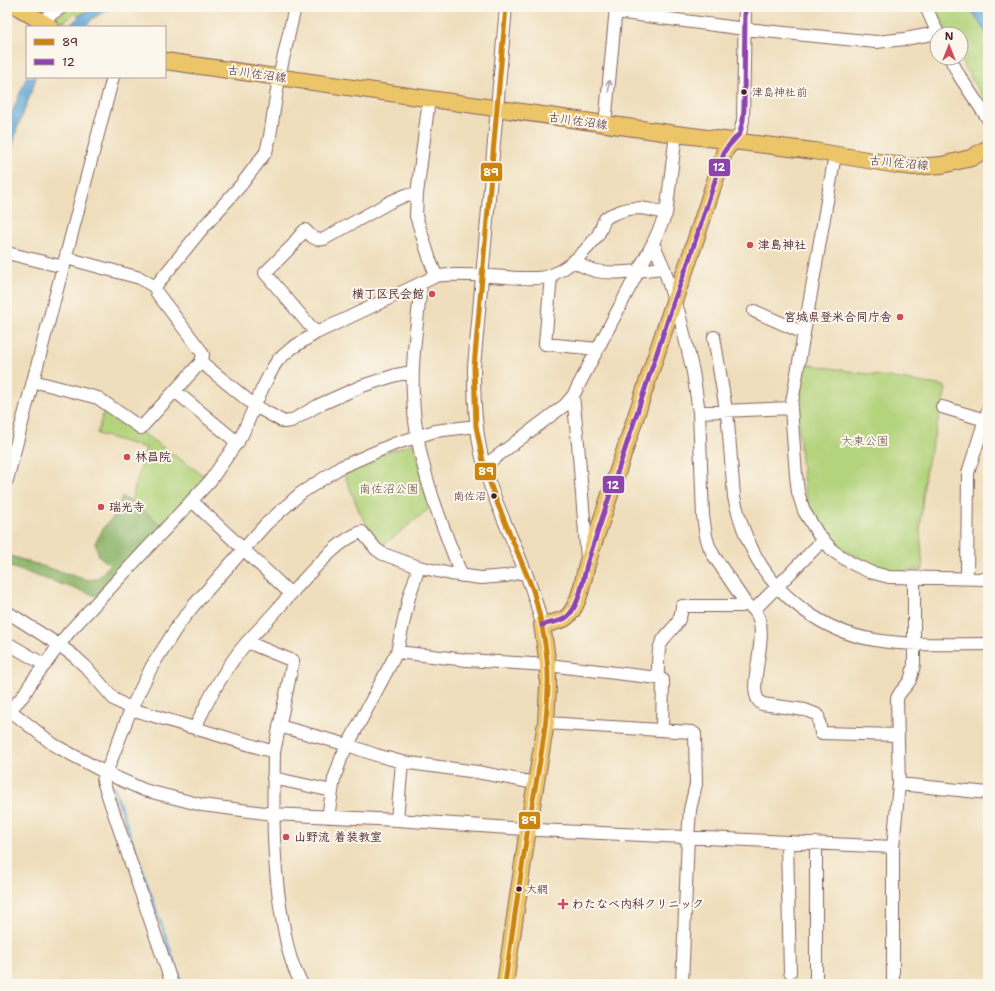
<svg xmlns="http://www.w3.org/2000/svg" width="995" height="991" viewBox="0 0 995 991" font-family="'Shantell Sans','Klee One',sans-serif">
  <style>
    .green { fill: #b3d37b; stroke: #7e7953 }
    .forest { fill: #8eb56b; stroke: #6c6a4b }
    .water { fill: #5fa6d5; stroke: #546280 }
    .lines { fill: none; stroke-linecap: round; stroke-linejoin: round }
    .stream { stroke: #5fa6d5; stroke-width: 2.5 }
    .minor-casing { stroke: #84625e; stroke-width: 14 }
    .major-casing { stroke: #84625e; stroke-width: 18 }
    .minor { stroke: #fff; stroke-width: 12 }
    .major { stroke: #edc569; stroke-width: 16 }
    .bus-1-casing { stroke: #fbf7ec; stroke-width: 8 }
    .bus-2-casing { stroke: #fbf7ec; stroke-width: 8 }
    .bus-1 { stroke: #cc840b; stroke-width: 5 }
    .bus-2 { stroke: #8e44ad; stroke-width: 5 }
    .oneway { stroke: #ae9aa0 }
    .bus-dot { fill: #4a1f2b; stroke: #fbf7ec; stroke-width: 1.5 }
    .poi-dot { fill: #d1495b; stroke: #fbf7ec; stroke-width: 1.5 }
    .labels { text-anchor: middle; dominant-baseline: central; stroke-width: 4; stroke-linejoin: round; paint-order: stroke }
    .bus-label { font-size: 11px; fill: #4a1f2b; stroke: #fbf7ec; text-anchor: start }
    .street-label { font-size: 12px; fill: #4a1f2b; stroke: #fbf7ec }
    .poi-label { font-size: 12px; font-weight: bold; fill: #4a1f2b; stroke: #fbf7ec; text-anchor: start }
    .park-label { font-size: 12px; fill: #6a5543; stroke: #fbf7ec }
    .line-badge { stroke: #fbf7ec; stroke-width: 1.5 }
    .badge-label { font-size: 11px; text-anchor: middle; font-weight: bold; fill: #fff }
  </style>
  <rect width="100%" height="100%" fill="#fbf7ec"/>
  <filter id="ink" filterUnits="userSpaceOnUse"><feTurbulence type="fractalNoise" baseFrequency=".025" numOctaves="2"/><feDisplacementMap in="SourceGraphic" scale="8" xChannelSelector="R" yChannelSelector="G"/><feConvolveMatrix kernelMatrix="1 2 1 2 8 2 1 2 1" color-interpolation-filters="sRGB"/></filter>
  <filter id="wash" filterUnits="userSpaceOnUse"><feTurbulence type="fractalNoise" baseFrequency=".012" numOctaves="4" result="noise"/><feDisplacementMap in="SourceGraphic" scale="16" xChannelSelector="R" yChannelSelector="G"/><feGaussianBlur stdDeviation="0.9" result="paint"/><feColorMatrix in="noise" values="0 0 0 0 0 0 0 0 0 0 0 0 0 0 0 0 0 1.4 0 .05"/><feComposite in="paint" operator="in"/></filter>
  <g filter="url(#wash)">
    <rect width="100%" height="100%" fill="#efdebc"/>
    <path class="green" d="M 71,7 L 94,7 L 78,16 L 75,13 L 64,22 L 56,19 L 56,16 Z
      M 935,7 L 971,7 L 973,13 L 988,36 L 988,105 L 959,58 L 961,58 L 961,34 L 947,34 Z
      M 805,364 L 944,386 L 946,389 L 925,474 L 920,531 L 923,570 L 893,571 L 868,563 L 842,549 L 819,523 L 809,505 L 805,492 L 801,460 L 798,419 L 799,407 L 798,405 Z
      M 105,407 L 207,478 L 163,526 L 131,501 L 146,448 L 97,434 Z
      M 414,443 L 430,508 L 380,548 L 377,543 L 359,511 L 343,471 L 368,459 Z"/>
    <path class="forest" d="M 122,497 L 131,501 L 163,526 L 97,596 L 7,566 L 7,555 L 84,579 C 99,582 100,575 110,565 L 99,556 L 95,543 L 106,524 L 113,518 Z"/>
    <path class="water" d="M 95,7 L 110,7 L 108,9 L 92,19 L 85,27 L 68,27 L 80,16 Z
      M 971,7 L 988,7 L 988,36 L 973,13 Z
      M 27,76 L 27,77 L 36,77 L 34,85 L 17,129 L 7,167 L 7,124 Z"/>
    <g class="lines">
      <path class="stream" d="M 109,784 L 114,788 L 182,984"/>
    </g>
  </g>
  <g filter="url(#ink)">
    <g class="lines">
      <g class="minor-casing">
        <path id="minor" d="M 506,7 L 474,367 C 474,409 476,445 490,485 C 507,532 531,576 542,625
          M 926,7 L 938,34
          M 616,12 L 745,29 L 876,42 L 905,39 L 937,33
          M 41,21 L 62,7
          M 950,58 L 960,77 L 988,119
          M 429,99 L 417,194 L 416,216 L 430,260 L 436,276
          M 605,125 L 616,7
          M 733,141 L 740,133 L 743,120 L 745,7
          M 835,155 L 791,408 L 796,475 L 798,492 L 804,511 L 818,534 L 833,551 L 851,563 L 870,572 L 889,577 L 988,579
          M 666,214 L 676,134
          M 653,243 L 664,268 L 674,301 L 679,313 L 693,372 L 699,412 L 703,516 L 706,536 L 709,546 L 714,556 L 746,604 C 748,606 752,607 754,610 C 774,632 742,692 762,704 L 805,710 L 818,715 L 821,733 L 898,735
          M 7,253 L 64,267
          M 66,258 L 140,278 L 155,287 L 157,293 L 201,351 L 203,355 L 201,362 L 255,406 L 284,422 L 291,421 L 319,405 L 362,386 L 396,375 L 412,372
          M 573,261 C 580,265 588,269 596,271 C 616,275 643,270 664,268
          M 551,276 L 545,344 L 598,349
          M 421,283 C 418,320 411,358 413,395 C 415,459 439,518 462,576
          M 155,287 L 201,230 L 241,185 L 266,152 L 270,136 L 279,77 L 295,7
          M 754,311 L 804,333
          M 316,333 L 265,273 L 294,244 L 296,240 L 305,230 C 311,236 315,241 324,239 L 390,202 L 406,195 L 417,194
          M 714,337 L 728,422 L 734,497 C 738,515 744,533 752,549 C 775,597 824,632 875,640 C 910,646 953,644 988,644
          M 33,381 L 98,398 L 141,428 L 201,362
          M 175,391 L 238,443
          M 573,396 L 578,443 L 587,559
          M 942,407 L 985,420
          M 699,412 L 791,408
          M 7,480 L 113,77
          M 192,501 L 291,594
          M 967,579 L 968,473 L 988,410
          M 754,610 L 823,540
          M 7,612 L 59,645 L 74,656 L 85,666 L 114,699 L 131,709 L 274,752 L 293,661 L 247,642 C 259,629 271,617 282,604 C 299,585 338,538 362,532 L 376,549 L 383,554 L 419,567 L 451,574 L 481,578 L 506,576 L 525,571
          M 7,643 L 45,665
          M 397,652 L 467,660 L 548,665 L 658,678
          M 7,708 L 54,745 L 106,773 L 144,790 L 202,805 L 273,814 L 397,820 L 538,830 L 893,847
          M 10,710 L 23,696 L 31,683 L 69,632 L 210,481 L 242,435 L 263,387 L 274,366 L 278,360 L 292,348 L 316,333 L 436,276 C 460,273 483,276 506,277 C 519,278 541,280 552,275 C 569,267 586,251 598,235 C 601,230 602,224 605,219 C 608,216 612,214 616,213 C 633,205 649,208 666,214 L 653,243 L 573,396 L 565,405 L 484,466
          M 546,723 L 692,732 L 695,734 L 696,784 L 690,810 L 688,837 L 682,984
          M 279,726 L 348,745 L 376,755 L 402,762 L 477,772 L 535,783
          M 195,728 C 209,697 225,668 247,642
          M 662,730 L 663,680 L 658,678 C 658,669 657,651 661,644 C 668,629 681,627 682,606 L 742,606 L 746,604
          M 274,752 C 273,812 272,870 284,929 C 286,939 288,952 292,962 C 294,969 298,977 302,984
          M 273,778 L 332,791
          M 899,784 L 988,793
          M 328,817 L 334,779 L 342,756 L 397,652 L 409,597 L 419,567
          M 397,820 L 402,762
          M 787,842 L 790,972
          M 172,984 L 103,781 L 131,709 L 152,666 L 179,624 L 194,605 L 266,524 L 301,493 L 341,467 L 394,444 L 435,431 L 476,426
          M 816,984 L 816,843
          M 893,984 L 893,847 L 899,784 L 897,699 C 899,691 906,688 910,680 C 912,675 913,670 914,664 L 914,578"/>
      </g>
      <g class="major-casing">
        <path id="major" d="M 18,7 L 50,27
          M 165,61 L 676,134 L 814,151 L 897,165 L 914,167 L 942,165 L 971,158 L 988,148
          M 505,984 L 528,829 L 546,723 L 548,686 L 548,665 L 542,625 C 549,623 557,622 564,619 C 579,610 583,580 587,564 L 674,301 L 689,260 L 725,150 L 733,141"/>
      </g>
      <use href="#minor" class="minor"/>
      <use href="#major" class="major"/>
      <g class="bus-1-casing">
        <path id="bus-1" d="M 505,984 C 512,932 520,880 528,828 C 536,781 547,734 548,686 C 549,654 542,622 533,590 L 496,500 L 484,466 L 476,426 L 474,367 L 506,7"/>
      </g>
      <g class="bus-2-casing">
        <path id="bus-2" d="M 542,625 C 549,623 557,622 564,619 C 579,610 583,580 587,564 L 674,301 L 689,260 L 725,150 L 740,133 L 743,120 L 744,109 L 745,7"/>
      </g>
      <use href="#bus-1" class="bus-1"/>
      <use href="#bus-2" class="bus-2"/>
    </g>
    <defs><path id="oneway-shaft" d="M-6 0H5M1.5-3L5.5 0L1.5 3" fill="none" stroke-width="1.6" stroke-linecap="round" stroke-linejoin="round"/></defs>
    <use class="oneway" href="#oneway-shaft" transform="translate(609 86) rotate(-85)"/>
  </g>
  <g class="bus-dot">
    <circle cx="744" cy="92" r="3.5"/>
    <circle cx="494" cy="496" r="3.5"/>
    <circle cx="519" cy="889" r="3.5"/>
  </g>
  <g class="poi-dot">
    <circle cx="750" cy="245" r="4"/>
    <circle cx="432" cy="294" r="4"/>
    <circle cx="900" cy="317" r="4"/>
    <circle cx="127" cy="457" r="4"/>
    <circle cx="101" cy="507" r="4"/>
    <circle cx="286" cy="837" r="4"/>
    <path d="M561 898h4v4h4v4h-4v4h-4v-4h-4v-4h4z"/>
  </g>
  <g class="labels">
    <g class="bus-label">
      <text x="752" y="92">津島神社前</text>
      <text x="486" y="496" text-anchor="end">南佐沼</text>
      <text x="526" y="889">大網</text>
    </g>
    <g class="street-label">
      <text transform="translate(257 74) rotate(8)">古川佐沼線</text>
      <text transform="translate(578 121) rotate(8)">古川佐沼線</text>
      <text transform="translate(899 163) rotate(5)">古川佐沼線</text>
    </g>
    <g class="poi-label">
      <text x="758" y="245">津島神社</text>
      <text x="424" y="294" text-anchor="end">横丁区民会館</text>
      <text x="892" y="317" text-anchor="end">宮城県登米合同庁舎</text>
      <text x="135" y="457">林昌院</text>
      <text x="109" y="507">瑞光寺</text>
      <text x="294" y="837">山野流 着装教室</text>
      <text x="572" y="904">わたなべ内科クリニック</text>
    </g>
    <g class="park-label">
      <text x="865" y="441">大東公園</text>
      <text x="389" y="489">南佐沼公園</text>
    </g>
  </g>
  <g class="line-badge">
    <rect x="708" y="158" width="23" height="19" rx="4" fill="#8e44ad"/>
    <rect x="480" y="162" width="23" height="20" rx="4" fill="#cc840b"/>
    <rect x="474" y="462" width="23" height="19" rx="4" fill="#cc840b"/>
    <rect x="602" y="475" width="23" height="19" rx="4" fill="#8e44ad"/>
    <rect x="518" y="811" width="23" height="19" rx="4" fill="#cc840b"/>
  </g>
  <g class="badge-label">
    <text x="719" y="171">12</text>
    <text x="491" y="176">89</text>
    <text x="486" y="475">89</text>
    <text x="613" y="489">12</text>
    <text x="529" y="824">89</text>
  </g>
  <rect width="995" height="991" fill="none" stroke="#fbf7ec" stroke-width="24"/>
  <rect x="26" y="26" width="140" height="52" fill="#fbf7ec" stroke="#b4a19f"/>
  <rect x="34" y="39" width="20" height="6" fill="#cc840b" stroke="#b4a19f"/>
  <text x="62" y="46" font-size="12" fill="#4a1f2b">89</text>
  <rect x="34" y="59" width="20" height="6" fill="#8e44ad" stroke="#b4a19f"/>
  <text x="62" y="66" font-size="12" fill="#4a1f2b">12</text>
  <g transform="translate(949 46)"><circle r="19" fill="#fbf7ec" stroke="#b4a19f"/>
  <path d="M0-3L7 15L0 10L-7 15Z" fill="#d1495b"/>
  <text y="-6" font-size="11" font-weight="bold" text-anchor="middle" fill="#4a1f2b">N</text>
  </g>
</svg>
